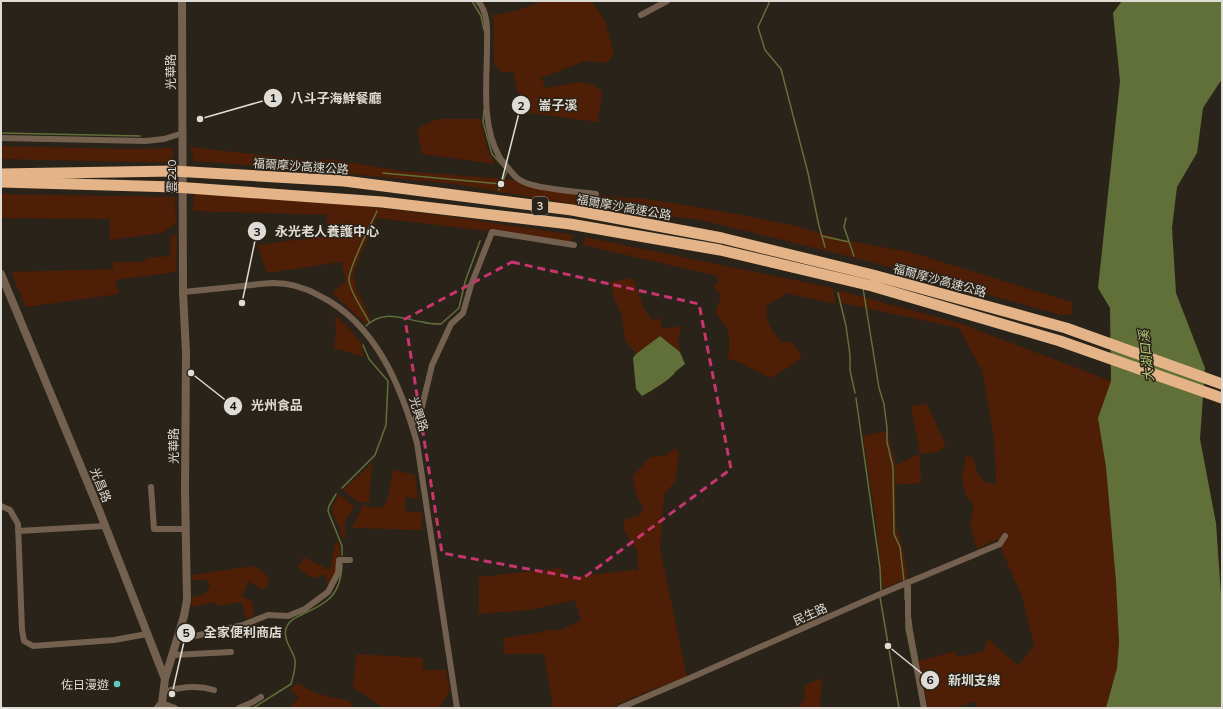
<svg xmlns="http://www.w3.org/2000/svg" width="1223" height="709" viewBox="0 0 1223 709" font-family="Mulish,'Noto Sans TC',sans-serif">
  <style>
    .green { fill: #4f1e06 }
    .water { fill: #617038 }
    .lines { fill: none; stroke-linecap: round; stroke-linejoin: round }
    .stream { stroke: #617038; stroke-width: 1.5 }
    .minor { stroke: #74604f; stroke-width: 6 }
    .tertiary { stroke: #74604f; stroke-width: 8 }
    .motorway { stroke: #e4b387; stroke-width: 11 }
    .marked { fill: none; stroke: #c6356d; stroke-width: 3; stroke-dasharray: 8 5; stroke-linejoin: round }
    .poi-dot { fill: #5dceb9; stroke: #292319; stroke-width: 1.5 }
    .labels { text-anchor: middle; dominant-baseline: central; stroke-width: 3; stroke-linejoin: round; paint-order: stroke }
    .shield { fill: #292319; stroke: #a8a49d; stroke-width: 1 }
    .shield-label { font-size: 11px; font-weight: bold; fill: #dfdbd5 }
    .street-label { font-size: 12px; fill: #dfdbd5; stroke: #292319 }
    .poi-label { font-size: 12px; fill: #dfdbd5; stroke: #292319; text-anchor: end }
    .water-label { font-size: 13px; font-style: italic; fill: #b6cc78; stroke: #292319 }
    .leader { fill: none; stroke: #dfdbd5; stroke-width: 1.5 }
    .callout-dot { fill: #dfdbd5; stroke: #292319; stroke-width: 1.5 }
    .mark-label { font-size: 12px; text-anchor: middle; font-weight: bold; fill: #111 }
    .callout-label { font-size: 13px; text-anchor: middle; font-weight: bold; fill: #dfdbd5; stroke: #292319; stroke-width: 3; stroke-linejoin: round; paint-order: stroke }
  </style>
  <rect width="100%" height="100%" fill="#292319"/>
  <path class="green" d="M 539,1 L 591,1 L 605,20 L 614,54 L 607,63 L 585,61 L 541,78 L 546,88 L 581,82 L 593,85 L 602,91 L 598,122 L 523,112 L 513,72 L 502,72 L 494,64 L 493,15 L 515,11 L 537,3 Z
    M 439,119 L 480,119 L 487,148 L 495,164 L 422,154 L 417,131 L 423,125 Z
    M 1,146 L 129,149 L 173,148 L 173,163 L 1,159 Z
    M 190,147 L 315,161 L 327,159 L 403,171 L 505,179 L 609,197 L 646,199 L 715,210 L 792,225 L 844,240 L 910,252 L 1072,302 L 1073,314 L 1061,315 L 867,261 L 701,220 L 578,205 L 455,184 L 329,172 L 194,161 Z
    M 194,193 L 346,204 L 454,217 L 574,235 L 571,243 L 488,231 L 377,218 L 360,256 L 353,274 L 357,291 L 370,317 L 366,324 L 332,293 L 346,281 L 341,262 L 267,273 L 257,245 L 327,236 L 327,215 L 193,211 Z
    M 1,194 L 175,197 L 176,224 L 162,233 L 110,240 L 110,219 L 1,218 Z
    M 177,234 L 176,272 L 115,280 L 119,294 L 26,307 L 11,272 L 113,269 L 113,262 L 145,262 L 146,258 L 170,256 L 171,236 Z
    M 585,237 L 833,288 L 836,304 L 785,293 L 784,296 L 767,305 C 765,323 771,329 782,343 L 791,341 L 802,357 L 791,366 L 770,378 L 741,363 L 728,359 C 729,347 731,335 725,325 C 720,317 717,319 716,309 L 719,304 L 720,293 L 713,288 L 719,282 L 717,276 L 583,245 Z
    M 633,278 L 644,309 L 652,320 L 659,318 L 663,329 L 682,326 L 678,338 L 680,352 L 660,336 L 636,354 L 625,340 L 624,330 L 622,316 L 615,301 L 610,282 Z
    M 837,290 L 959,323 L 1111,381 L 1098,418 L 1106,467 L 1116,582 L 1119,643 L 1117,668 L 1106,708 L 977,708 L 976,702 L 952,708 L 928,708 L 918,661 L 956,651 L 957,657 L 985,651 L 987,638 L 1019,666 L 1034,645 L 1022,597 L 997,539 L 977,549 L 970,525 L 974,504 C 965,499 962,485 962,475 C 962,469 967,463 965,456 L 973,458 C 977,472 979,484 996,484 L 994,437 L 982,371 L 959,328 L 842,303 Z
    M 335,315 L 349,328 L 361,343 L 364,357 L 334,348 L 336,334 Z
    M 927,404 L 946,446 L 938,452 L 920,454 L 921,483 L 895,485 L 896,527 L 903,549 L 908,578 L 883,589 L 876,521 L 863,436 L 886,431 L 888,434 L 896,465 L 920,454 L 911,406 Z
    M 677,448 L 679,455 L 675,481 L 664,495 L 660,549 L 687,677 L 651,690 L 609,708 L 553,708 L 544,654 L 504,654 L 503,638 L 544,632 L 546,630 L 560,630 L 581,620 L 575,600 L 529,610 L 478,614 L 479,605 L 479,577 L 561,568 L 566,578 L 633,570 L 638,571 L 637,550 L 624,530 L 624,520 L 640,515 L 644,509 C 638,499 633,488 633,476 L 650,457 L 663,456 Z
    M 372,463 L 369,502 L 358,502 L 343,490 Z
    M 393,470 L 415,475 L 418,499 L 405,497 L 405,511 L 422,513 L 422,530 L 352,528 L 363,505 L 375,508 L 384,507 L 388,497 Z
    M 339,494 L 354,506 C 352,510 350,513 347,517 C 343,522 345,532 346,539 L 342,537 L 339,526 L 332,512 L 333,505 Z
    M 337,540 L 340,546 L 340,557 L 337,557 L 335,563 L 336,570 L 329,587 L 325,574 L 315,578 L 308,576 L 297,566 L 301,563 L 303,557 L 330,570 L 335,544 Z
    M 252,566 C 263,570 265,571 269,582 L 266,588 L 259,590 L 260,588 L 249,581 L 242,596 L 252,601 L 254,616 L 246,619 L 242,602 L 216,606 L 215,602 L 191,607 L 192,597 C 203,595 206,596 210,584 L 205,580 L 192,580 L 192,575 Z
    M 356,654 L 423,658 L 423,670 L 446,670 L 450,690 L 439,708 L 385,708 L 353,688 Z
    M 822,678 L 820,708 L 798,708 L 804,699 L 805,685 Z
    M 298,683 C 313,695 332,697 350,701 L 352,708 L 289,708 L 299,698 L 290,689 Z"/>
  <path class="water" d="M 1122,1 L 1222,1 L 1222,79 L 1203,108 L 1197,153 L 1177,187 L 1172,228 L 1176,293 L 1205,368 L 1200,439 L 1216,523 L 1222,609 L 1222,708 L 1106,708 L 1117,668 L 1119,643 L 1116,582 L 1106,467 L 1098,418 L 1111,381 L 1110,308 L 1098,288 L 1120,81 L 1113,13 Z
    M 660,336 L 680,352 L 685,364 L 675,372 L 674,374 C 665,383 654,389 642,396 L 636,389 L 633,358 L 636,354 Z"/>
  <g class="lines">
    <path class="stream" d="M 472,1 L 481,16 L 484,30
      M 770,1 L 758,27 L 765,50 L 781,69 L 808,173 L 819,226 L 825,247
      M 484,110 L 483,122 L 492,154 L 507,171 L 499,190
      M 1,133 L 140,136
      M 383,173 L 501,184
      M 846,218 L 844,227 L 854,256
      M 822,236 L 849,242
      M 863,288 L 879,388 L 884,404 L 887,428 L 887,442 L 893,467 L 894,534 L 900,547 L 904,581
      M 838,293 L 846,326 L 850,355 L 850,370 L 855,393
      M 369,322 C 364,311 350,293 349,280 C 348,269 371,224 377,211
      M 366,326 C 383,309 402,319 423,322 C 429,324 435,324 441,324 L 459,308 L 465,282 L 480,241
      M 856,398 L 880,568 L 881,590
      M 342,488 L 375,455 L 386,425 L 388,381 L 369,359 L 363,345
      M 336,494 L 329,506 L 328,511 L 342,546 L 342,555
      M 905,587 L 905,599
      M 880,597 L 899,708
      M 906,621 L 906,628 L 914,668
      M 253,708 L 291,684 C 293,676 296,669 295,660 C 293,650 281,638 287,626 C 290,620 295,618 301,615 C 327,603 341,596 342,564"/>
    <path class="minor" d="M 478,1 C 489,14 487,32 487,48 C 487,82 481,124 499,156 C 501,160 505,164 508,168 C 514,175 517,180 526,183 C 545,190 575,191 596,194
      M 641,15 L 667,1
      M 1,138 L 146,141 L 164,139 L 183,133
      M 183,292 C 203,290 223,288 243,286 C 253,285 263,283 273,283 C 289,283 306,288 320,296 C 376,324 401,386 417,443 L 457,708
      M 412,425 L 422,407 L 432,365 L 451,324 L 463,313 L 471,285 L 492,232 L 574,245
      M 151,487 L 154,529 L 185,529
      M 1,506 L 10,510 L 18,524 L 22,630 L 24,641 L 33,646 L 114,640 L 147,634
      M 18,531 L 105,526
      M 908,582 L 908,616 L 910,631 L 924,708
      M 178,640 L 243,625 L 268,615 L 288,616 L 305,609 L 328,592 L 338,573 L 339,560 L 350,560
      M 173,655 L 231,652
      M 164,692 C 180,687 198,685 214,690
      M 162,703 L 175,708
      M 239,708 L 253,702 L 261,697
      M 620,708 L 690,678 L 878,595 L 1000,544 L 1005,536"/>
    <path class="tertiary" d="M 1,274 L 99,510 L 165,679 L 162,703 L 158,708
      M 165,679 L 184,616 L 187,600 L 185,491 L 186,353 L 183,292 L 182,1"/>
    <path class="motorway" d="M 1,174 L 173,171 L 344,181 L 572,210 L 722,238 L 873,275 L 1066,328 L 1222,384
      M 1,182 L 175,187 L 382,202 L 570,224 L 720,250 L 872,286 L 1060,341 L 1222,398"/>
  </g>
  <path class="marked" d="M 512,262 L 699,304 L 731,469 L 582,579 L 442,553 L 405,319 Z"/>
  <circle class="poi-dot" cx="117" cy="684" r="4"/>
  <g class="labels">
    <rect class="shield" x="532" y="197" width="16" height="18" rx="3"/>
    <g class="shield-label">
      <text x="540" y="206">3</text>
    </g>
    <g class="street-label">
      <text transform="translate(170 72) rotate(-90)">光華路</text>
      <text transform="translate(301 166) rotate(4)">福爾摩沙高速公路</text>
      <text transform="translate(171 176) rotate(-90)">雲210</text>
      <text transform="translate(624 207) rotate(10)">福爾摩沙高速公路</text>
      <text transform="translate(940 280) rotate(15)">福爾摩沙高速公路</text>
      <text transform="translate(419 414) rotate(72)">光興路</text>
      <text transform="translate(173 446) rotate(-90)">光華路</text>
      <text transform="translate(101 485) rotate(68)">光昌路</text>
      <text transform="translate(810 614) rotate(-24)">民生路</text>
    </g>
    <g class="poi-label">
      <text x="109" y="684">佐日漫遊</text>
    </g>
    <g class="water-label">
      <text transform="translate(1146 356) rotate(-96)">大湖口溪</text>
    </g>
  </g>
  <path class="leader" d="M200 119L273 98M501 184L521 105M242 303L257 231M191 373L233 406M172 694L186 633M888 646L930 680"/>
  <g class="callout-dot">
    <circle cx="200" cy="119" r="4"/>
    <circle cx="501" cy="184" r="4"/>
    <circle cx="242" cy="303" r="4"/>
    <circle cx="191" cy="373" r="4"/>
    <circle cx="172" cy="694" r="4"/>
    <circle cx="888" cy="646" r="4"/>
    <circle cx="273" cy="98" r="10"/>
    <circle cx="521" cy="105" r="10"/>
    <circle cx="257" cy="231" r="10"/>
    <circle cx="233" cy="406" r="10"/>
    <circle cx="186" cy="633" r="10"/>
    <circle cx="930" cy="680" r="10"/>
  </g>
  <g class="mark-label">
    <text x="273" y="102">1</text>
    <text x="521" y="110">2</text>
    <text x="257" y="236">3</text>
    <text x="233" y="410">4</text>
    <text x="186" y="637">5</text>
    <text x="930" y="684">6</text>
  </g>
  <g class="callout-label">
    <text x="336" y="103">八斗子海鮮餐廳</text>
    <text x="558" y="110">崙子溪</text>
    <text x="327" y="236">永光老人養護中心</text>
    <text x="277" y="410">光州食品</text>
    <text x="243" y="637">全家便利商店</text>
    <text x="974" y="685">新圳支線</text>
  </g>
  <rect width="1223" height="709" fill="none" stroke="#dfdbd5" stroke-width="4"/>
</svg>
